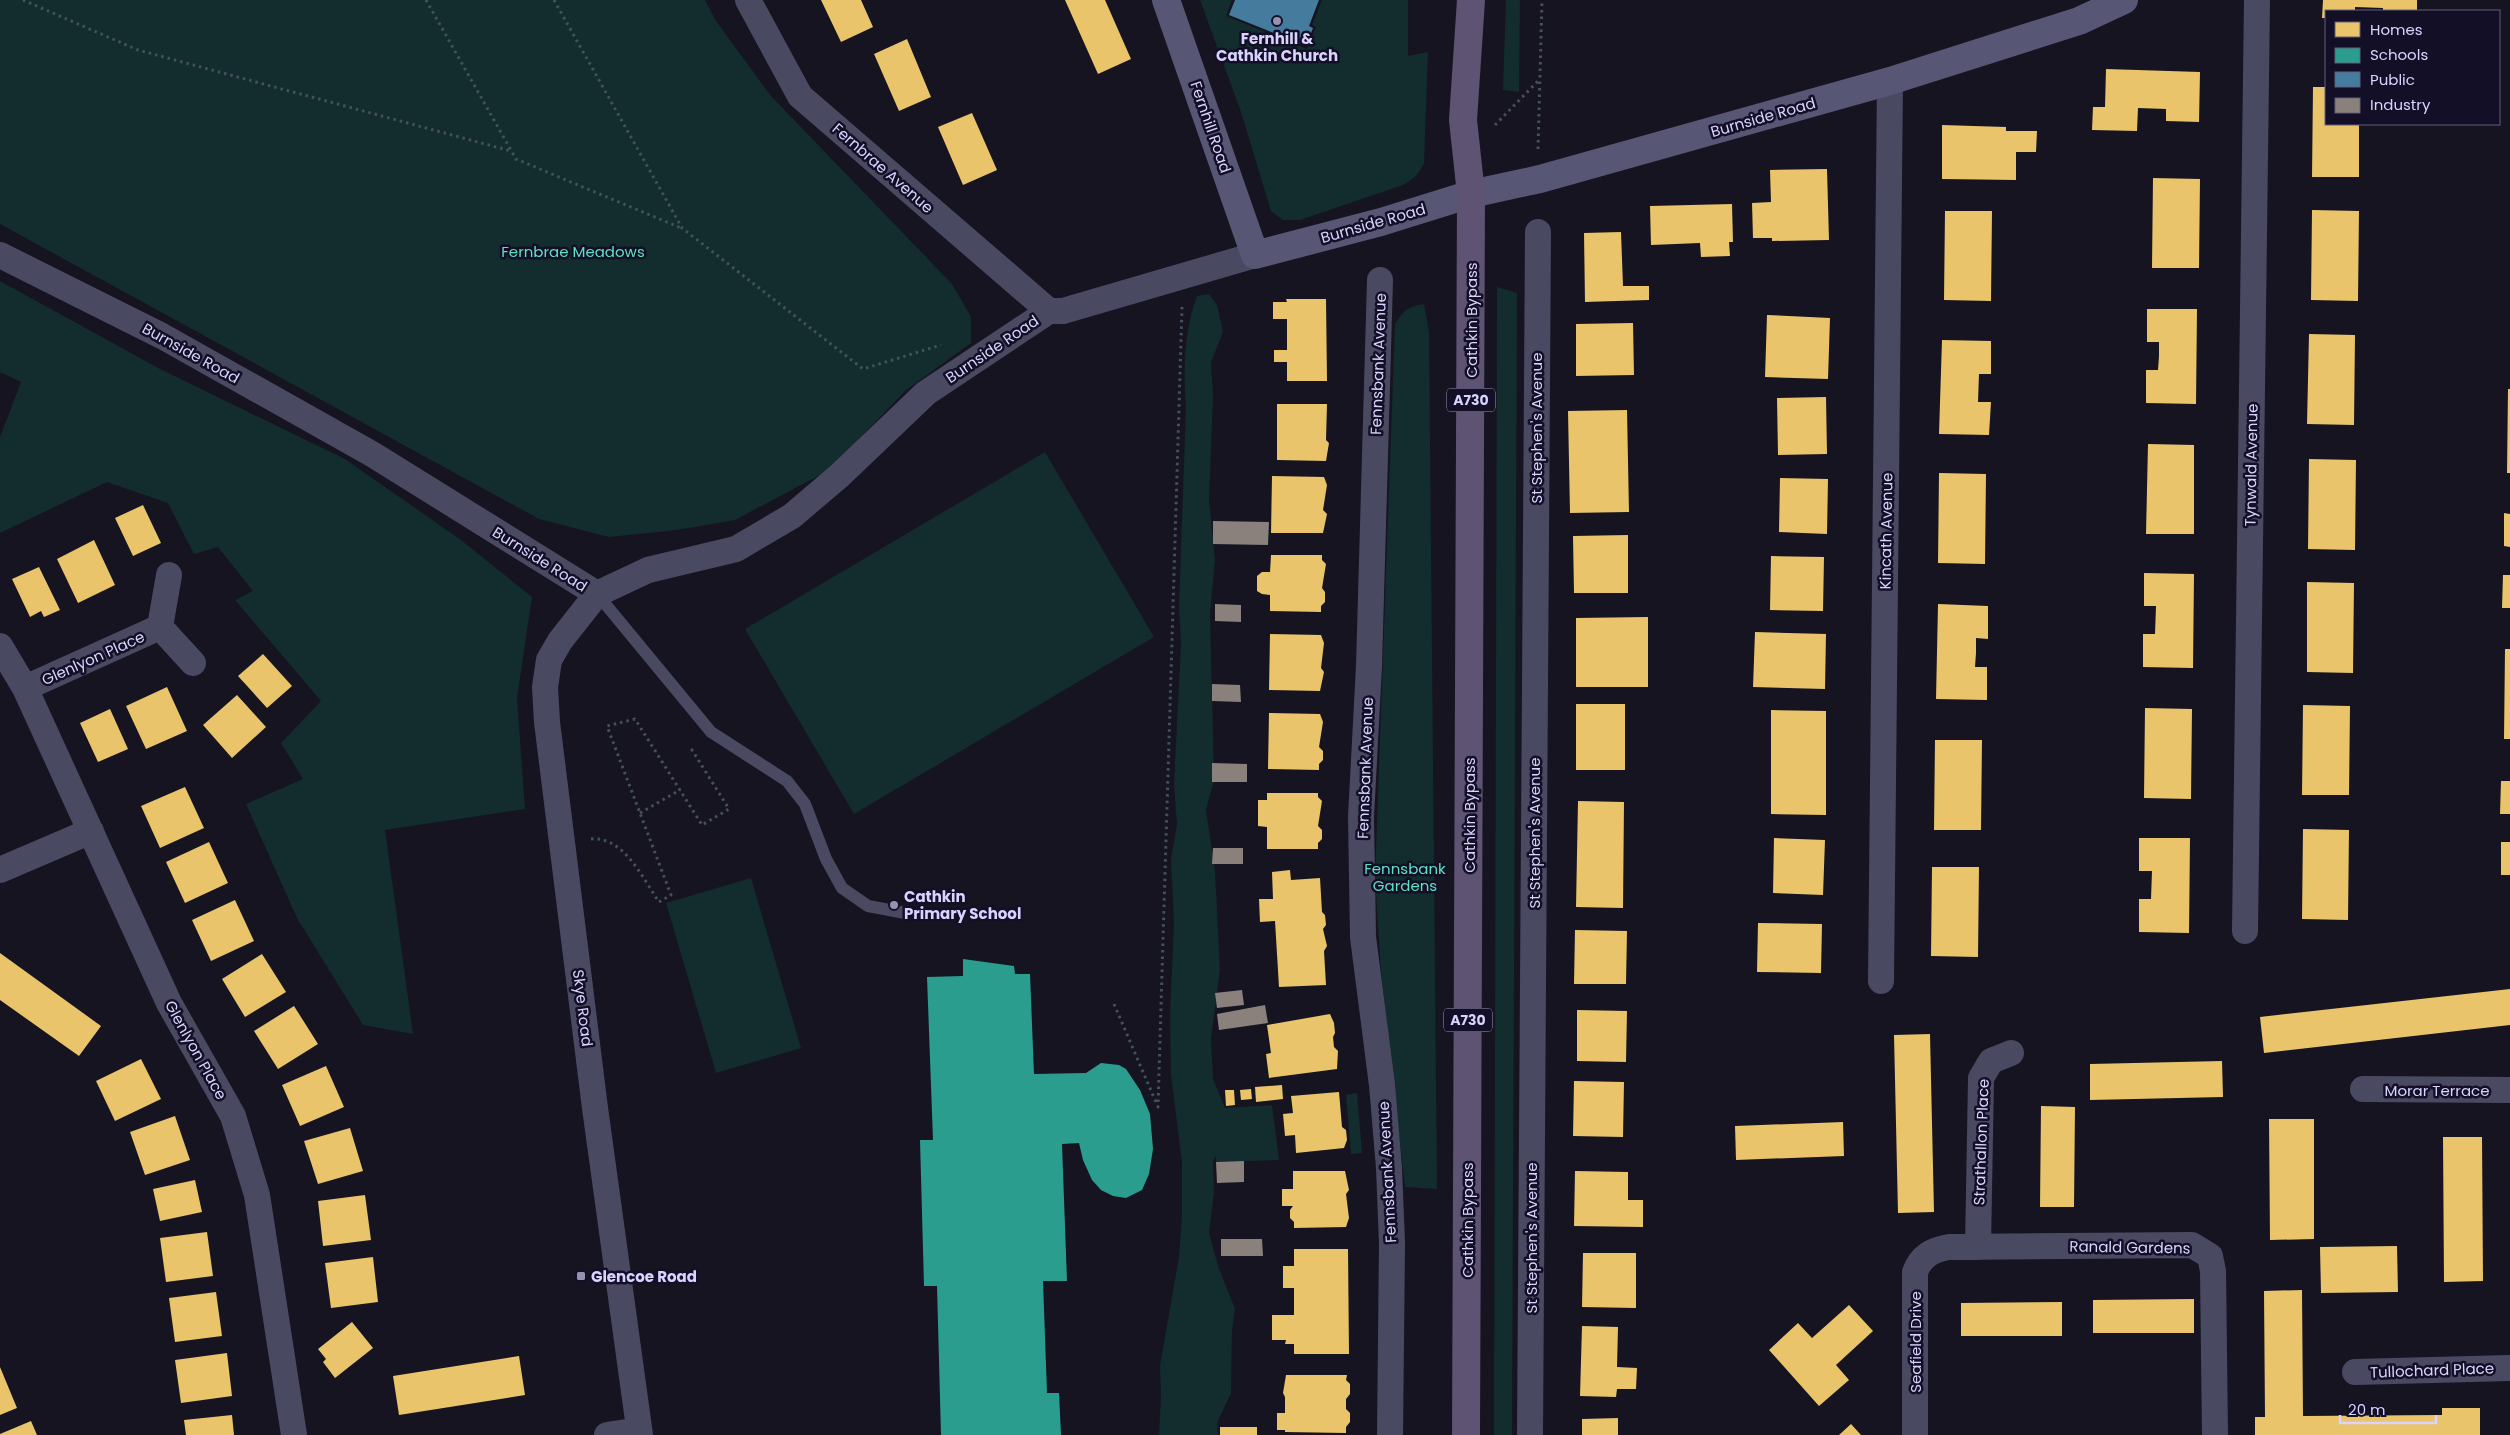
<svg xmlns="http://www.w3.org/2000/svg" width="2510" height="1435" viewBox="0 0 2510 1435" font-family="Poppins,sans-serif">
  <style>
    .green { fill: #132c2d }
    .homes { fill: #e9c46a }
    .schools { fill: #2a9d8f }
    .public { fill: #457b9d }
    .industry { fill: #8a817c }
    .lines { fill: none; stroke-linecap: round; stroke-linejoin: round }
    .path { stroke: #44505f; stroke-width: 3; stroke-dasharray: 2.5 4; stroke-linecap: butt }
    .lane { stroke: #4a4962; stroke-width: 12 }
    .street { stroke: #4a4962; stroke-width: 26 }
    .secondary { stroke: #575674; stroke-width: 28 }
    .primary { stroke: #5e5373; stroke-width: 28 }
    .poi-dot { fill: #9591b1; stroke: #130f26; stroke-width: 2 }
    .labels { text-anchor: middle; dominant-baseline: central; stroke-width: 5; stroke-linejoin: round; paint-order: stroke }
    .shield { fill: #130f26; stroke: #9e99be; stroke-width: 1 }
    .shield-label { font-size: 14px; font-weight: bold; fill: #d9d4ff }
    .poi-label { font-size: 15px; font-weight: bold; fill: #d9d4ff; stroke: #130f26; text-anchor: start }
    .street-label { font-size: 15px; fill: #d9d4ff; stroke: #130f26 }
    .park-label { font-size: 15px; fill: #5fe0c0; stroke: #130f26 }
  </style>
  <rect width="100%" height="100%" fill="#161421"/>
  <path class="green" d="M 0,0 L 705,0 L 716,21 L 771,96 L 952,284 L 971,317 L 971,343 L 905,391 L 831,469 L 735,520 L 677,530 L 609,537 L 539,519 L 0,224 Z
    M 1200,0 L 1232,0 L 1226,16 L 1307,49 L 1316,27 L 1312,25 L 1322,0 L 1408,0 L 1408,56 L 1428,52 L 1424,163 C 1419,174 1414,179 1403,185 L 1300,220 L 1283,220 L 1271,211 L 1241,112 Z
    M 1506,0 L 1520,0 L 1519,92 L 1503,90 Z
    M 0,281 L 160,369 L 345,459 L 461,540 L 532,597 L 517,698 L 525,809 L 385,830 L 413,1034 L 363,1025 L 297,918 L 246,804 L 303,779 L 281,743 L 321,701 L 235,600 L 253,591 L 218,547 L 194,554 L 168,503 L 107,482 L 0,533 L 0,437 L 21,382 L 0,372 Z
    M 1497,287 L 1517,293 L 1512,1435 L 1494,1435 Z
    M 1209,294 L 1217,305 L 1223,332 L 1211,362 L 1213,397 L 1209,500 L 1215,560 L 1210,614 L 1214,780 L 1206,810 L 1215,871 L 1220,970 L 1211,1039 L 1213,1079 L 1225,1108 L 1272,1105 L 1279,1160 L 1216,1162 L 1216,1156 L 1213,1161 L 1214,1192 L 1209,1233 L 1218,1266 L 1235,1309 L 1232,1330 L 1231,1393 L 1217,1423 L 1218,1435 L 1159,1435 L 1161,1396 L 1160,1365 L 1179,1257 L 1182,1216 L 1182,1162 L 1171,1075 L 1170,1015 L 1174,923 L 1171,859 L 1177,825 L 1174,784 L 1181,645 L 1179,607 L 1186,406 C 1183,370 1184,330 1197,296 Z
    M 1424,304 L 1429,332 L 1437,1189 L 1405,1187 L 1381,972 L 1375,877 L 1395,324 C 1403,311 1408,306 1424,304 Z
    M 1045,452 L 1154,637 L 854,814 L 745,629 Z
    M 751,878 L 801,1048 L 716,1073 L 666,903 Z
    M 1357,1093 L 1362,1153 L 1351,1154 L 1346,1095 Z"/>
  <path class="homes" d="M 821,0 L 861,0 L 873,27 L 841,42 Z
    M 1065,0 L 1105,0 L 1131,59 L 1098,74 Z
    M 2323,0 L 2417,0 L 2417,11 L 2383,11 L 2383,8 L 2355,7 L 2355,11 L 2326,11 L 2326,18 L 2322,18 Z
    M 907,39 L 931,97 L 899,111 L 874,54 Z
    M 2106,69 L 2200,72 L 2199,122 L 2166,121 L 2166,109 L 2138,108 L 2137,131 L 2092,130 L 2093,107 L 2105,107 Z
    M 2313,87 L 2326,87 L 2326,124 L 2359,124 L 2359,177 L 2312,177 Z
    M 972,113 L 997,170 L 963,185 L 938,127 Z
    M 1942,125 L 2006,127 L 2006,131 L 2037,131 L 2036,152 L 2016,152 L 2016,180 L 1942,179 Z
    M 1827,169 L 1829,240 L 1772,241 L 1772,238 L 1753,238 L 1752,203 L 1771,202 L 1770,170 Z
    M 2153,178 L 2200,179 L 2199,268 L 2152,268 Z
    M 1732,204 L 1733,242 L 1729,242 L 1730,256 L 1701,257 L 1700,243 L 1651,245 L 1650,206 Z
    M 2312,210 L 2359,211 L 2358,301 L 2311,300 Z
    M 1945,211 L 1992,211 L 1991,301 L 1944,300 Z
    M 1621,232 L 1623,286 L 1649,286 L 1649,300 L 1585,302 L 1584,233 Z
    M 1286,299 L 1326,299 L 1327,381 L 1287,381 L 1287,362 L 1274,362 L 1274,350 L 1287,350 L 1287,319 L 1273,319 L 1273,302 L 1287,302 Z
    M 2147,309 L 2197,309 L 2196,404 L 2146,403 L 2146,370 L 2158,370 L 2159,356 L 2159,342 L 2147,342 Z
    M 1767,315 L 1830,318 L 1828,379 L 1765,377 Z
    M 1633,323 L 1634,375 L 1576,376 L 1576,324 Z
    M 2309,334 L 2355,335 L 2354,425 L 2307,424 Z
    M 1942,340 L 1991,341 L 1991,374 L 1979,374 L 1978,402 L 1991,402 L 1989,435 L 1939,434 Z
    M 2508,389 L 2510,389 L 2510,473 L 2507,473 Z
    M 1826,397 L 1827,454 L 1778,455 L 1777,398 Z
    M 1277,404 L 1327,404 L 1326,440 L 1329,443 L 1326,461 L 1277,460 Z
    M 1627,410 L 1629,512 L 1570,513 L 1568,411 Z
    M 2148,444 L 2194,445 L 2194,534 L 2146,534 Z
    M 2309,459 L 2356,460 L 2355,550 L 2308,549 Z
    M 1939,473 L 1986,474 L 1985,564 L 1938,563 Z
    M 1272,476 L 1324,477 L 1327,485 L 1323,510 L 1327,514 L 1323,533 L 1271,533 Z
    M 1780,478 L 1828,479 L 1827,534 L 1779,532 Z
    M 143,505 L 161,543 L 133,556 L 115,518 Z
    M 2504,513 L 2510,514 L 2510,547 L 2504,546 Z
    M 1628,535 L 1628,593 L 1574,593 L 1573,536 Z
    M 94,540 L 115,585 L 78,603 L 57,559 Z
    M 1271,555 L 1322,555 L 1322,560 L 1326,564 L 1322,588 L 1325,592 L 1325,602 L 1321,606 L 1321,612 L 1270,611 L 1270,595 L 1262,594 L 1257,591 L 1257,576 L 1262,572 L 1270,572 Z
    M 1771,556 L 1824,557 L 1823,611 L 1770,610 Z
    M 39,567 L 60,610 L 44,617 L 41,611 L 30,617 L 12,579 Z
    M 2144,573 L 2194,574 L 2193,668 L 2143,667 L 2143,634 L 2155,634 L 2156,606 L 2144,606 Z
    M 2503,575 L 2510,575 L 2510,608 L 2502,608 Z
    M 2307,582 L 2354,583 L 2353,673 L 2307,672 Z
    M 1938,604 L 1988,606 L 1988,639 L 1976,638 L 1976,653 L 1975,667 L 1987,667 L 1987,700 L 1936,699 Z
    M 1648,617 L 1648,687 L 1576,687 L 1576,618 Z
    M 1755,632 L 1826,634 L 1825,689 L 1753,687 Z
    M 1270,634 L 1321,635 L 1324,643 L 1321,668 L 1324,672 L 1320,691 L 1269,690 Z
    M 2505,649 L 2510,649 L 2510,739 L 2504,739 Z
    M 263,654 L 292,686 L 267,708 L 238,676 Z
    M 167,687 L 187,731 L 146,749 L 126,706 Z
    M 237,695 L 266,727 L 232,758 L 203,725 Z
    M 1576,704 L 1625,704 L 1625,770 L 1576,770 Z
    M 2303,705 L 2350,706 L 2349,795 L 2302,795 Z
    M 2145,708 L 2192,709 L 2191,799 L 2144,798 Z
    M 110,709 L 128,749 L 98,762 L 80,723 Z
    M 1771,710 L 1826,711 L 1826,815 L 1771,814 Z
    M 1269,713 L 1320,714 L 1323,722 L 1319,747 L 1323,751 L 1323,760 L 1319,764 L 1319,770 L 1268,769 Z
    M 1935,740 L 1982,740 L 1981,830 L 1934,830 Z
    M 2501,781 L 2510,781 L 2510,814 L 2500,814 Z
    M 185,787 L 204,828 L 160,848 L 141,806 Z
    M 1267,793 L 1318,793 L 1318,797 L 1322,801 L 1318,826 L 1322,830 L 1322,839 L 1318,843 L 1318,849 L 1267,849 L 1267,827 L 1258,826 L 1258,800 L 1267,800 Z
    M 1578,801 L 1624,802 L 1623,908 L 1576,907 Z
    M 2303,829 L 2349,830 L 2348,920 L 2302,919 Z
    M 1774,838 L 1825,840 L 1823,895 L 1773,893 Z
    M 2139,838 L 2190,838 L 2189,933 L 2139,932 L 2139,899 L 2151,899 L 2152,871 L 2139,871 Z
    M 209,842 L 228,883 L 185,903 L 166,862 Z
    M 2501,842 L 2510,842 L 2510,875 L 2501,875 Z
    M 1932,867 L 1979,867 L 1978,957 L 1931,956 Z
    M 1290,870 L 1291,880 L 1320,878 L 1322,912 L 1325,915 L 1326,925 L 1323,929 L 1327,946 L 1324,951 L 1326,985 L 1279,987 L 1275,921 L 1260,922 L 1259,899 L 1273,899 L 1272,872 Z
    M 235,900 L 254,941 L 211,961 L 192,920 Z
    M 1758,923 L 1822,924 L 1821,973 L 1757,972 Z
    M 1575,930 L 1627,931 L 1626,984 L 1574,984 Z
    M 0,953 L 101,1026 L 79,1056 L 0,1000 Z
    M 262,954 L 286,992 L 245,1017 L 222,979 Z
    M 2510,989 L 2510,1025 L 2264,1053 L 2260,1017 Z
    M 294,1006 L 318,1044 L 278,1069 L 254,1031 Z
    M 1577,1010 L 1627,1011 L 1626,1062 L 1577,1061 Z
    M 1330,1014 L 1334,1023 L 1335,1033 L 1333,1037 L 1334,1047 L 1338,1051 L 1337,1069 L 1269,1078 L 1266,1054 L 1271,1053 L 1267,1025 Z
    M 1930,1034 L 1934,1212 L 1898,1213 L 1894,1035 Z
    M 141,1059 L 161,1099 L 115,1121 L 96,1081 Z
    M 2222,1061 L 2223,1097 L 2090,1100 L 2090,1064 Z
    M 326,1066 L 344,1107 L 300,1126 L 282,1085 Z
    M 1574,1081 L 1624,1082 L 1623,1137 L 1573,1136 Z
    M 1282,1085 L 1283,1099 L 1256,1102 L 1255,1087 Z
    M 1251,1089 L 1252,1099 L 1241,1100 L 1240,1090 Z
    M 1225,1090 L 1234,1090 L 1235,1105 L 1226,1106 Z
    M 1339,1092 L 1342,1127 L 1346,1130 L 1347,1140 L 1344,1148 L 1296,1153 L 1295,1135 L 1285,1136 L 1283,1114 L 1293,1113 L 1291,1096 Z
    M 2041,1106 L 2075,1107 L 2074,1207 L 2040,1207 Z
    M 175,1116 L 190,1160 L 145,1175 L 130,1132 Z
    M 2269,1119 L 2314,1119 L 2314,1239 L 2270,1240 Z
    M 1843,1122 L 1844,1156 L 1736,1160 L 1735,1126 Z
    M 350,1128 L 363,1171 L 318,1184 L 304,1141 Z
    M 2443,1137 L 2482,1137 L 2483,1281 L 2444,1282 Z
    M 1293,1171 L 1345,1171 L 1349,1190 L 1346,1194 L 1349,1218 L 1346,1227 L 1294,1228 L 1294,1222 L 1290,1218 L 1290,1210 L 1293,1206 L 1282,1206 L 1282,1189 L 1293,1189 Z
    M 1575,1171 L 1628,1172 L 1628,1200 L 1643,1200 L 1643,1227 L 1574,1226 Z
    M 195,1180 L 202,1212 L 160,1221 L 153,1189 Z
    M 365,1195 L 371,1240 L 323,1246 L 318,1201 Z
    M 207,1232 L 213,1276 L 166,1282 L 160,1238 Z
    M 2397,1246 L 2398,1292 L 2321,1293 L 2320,1247 Z
    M 1294,1249 L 1348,1249 L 1349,1354 L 1294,1354 L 1294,1344 L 1285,1344 L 1286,1340 L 1272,1340 L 1272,1315 L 1294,1315 L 1294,1288 L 1283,1288 L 1283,1266 L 1294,1266 Z
    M 1583,1253 L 1636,1253 L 1636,1308 L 1582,1307 Z
    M 373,1257 L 378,1302 L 331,1308 L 325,1263 Z
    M 2302,1290 L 2303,1416 L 2442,1415 L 2442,1408 L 2480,1408 L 2480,1435 L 2255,1435 L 2255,1417 L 2265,1417 L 2264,1291 Z
    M 216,1292 L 222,1336 L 175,1342 L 169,1298 Z
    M 2194,1299 L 2194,1333 L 2093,1333 L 2093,1300 Z
    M 2062,1302 L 2062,1336 L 1961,1336 L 1961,1303 Z
    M 1849,1305 L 1873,1331 L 1836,1365 L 1849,1380 L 1819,1406 L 1769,1350 L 1798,1323 L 1812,1338 Z
    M 352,1322 L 373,1348 L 335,1378 L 323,1362 L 326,1359 L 318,1349 Z
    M 1582,1326 L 1618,1327 L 1617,1367 L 1637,1368 L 1636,1389 L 1617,1389 L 1616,1397 L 1580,1396 Z
    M 227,1353 L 232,1396 L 181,1403 L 175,1360 Z
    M 519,1356 L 525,1395 L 399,1415 L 393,1376 Z
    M 0,1367 L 17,1408 L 0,1415 Z
    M 1286,1375 L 1347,1375 L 1346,1380 L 1350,1384 L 1350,1394 L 1346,1399 L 1346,1409 L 1350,1413 L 1350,1422 L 1346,1427 L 1346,1433 L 1285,1432 L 1285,1430 L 1277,1430 L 1277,1413 L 1285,1413 L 1285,1397 L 1283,1393 Z
    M 232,1415 L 234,1435 L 186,1435 L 184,1420 Z
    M 1618,1418 L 1618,1435 L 1582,1435 L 1582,1419 Z
    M 31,1421 L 37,1435 L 0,1435 L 0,1434 Z
    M 1851,1424 L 1861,1435 L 1839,1435 Z
    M 1220,1427 L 1257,1427 L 1257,1435 L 1220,1435 Z"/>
  <path class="schools" d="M 963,959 L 1014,966 L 1015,974 L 1030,974 L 1034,1074 L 1086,1073 L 1101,1063 L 1119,1065 L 1126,1069 L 1140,1090 L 1150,1114 L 1153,1149 L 1149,1174 L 1142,1190 L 1126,1198 L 1113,1196 L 1101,1190 L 1092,1180 L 1083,1160 L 1079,1143 L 1062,1144 L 1067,1281 L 1043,1281 L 1047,1393 L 1059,1393 L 1061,1435 L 941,1435 L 937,1286 L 924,1286 L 920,1140 L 933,1140 L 927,977 L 963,976 Z"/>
  <path class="public" d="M 1235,0 L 1319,0 L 1309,26 L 1313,28 L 1306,46 L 1229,15 Z"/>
  <path class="industry" d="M 1213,521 L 1269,522 L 1268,545 L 1213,544 Z
    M 1215,604 L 1241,605 L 1241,622 L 1215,621 Z
    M 1212,684 L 1240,685 L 1241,702 L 1212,701 Z
    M 1212,763 L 1247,764 L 1247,782 L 1212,782 Z
    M 1213,848 L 1243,848 L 1243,864 L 1212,864 Z
    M 1242,990 L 1244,1005 L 1217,1008 L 1215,993 Z
    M 1265,1005 L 1268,1023 L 1219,1030 L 1217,1014 Z
    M 1244,1161 L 1244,1182 L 1217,1183 L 1216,1162 Z
    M 1221,1239 L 1262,1239 L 1263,1256 L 1221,1256 Z"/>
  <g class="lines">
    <path class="path" d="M 23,0 L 138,50 L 511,151
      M 426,0 L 516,159 L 681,228
      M 554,0 L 682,228 L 863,369 L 941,345
      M 1495,125 L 1538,81
      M 1538,149 L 1542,0
      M 640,813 L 680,790
      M 591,839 C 624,836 643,879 659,902 L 671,895 L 607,726 L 635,719 L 702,825 L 729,809 L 692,750 L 695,748
      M 1114,1004 L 1158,1107 L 1182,307"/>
    <path class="lane" d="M 597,594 L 711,732 L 787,781 L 805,804 L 826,859 L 842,888 L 868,906 L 905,913"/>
    <path class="street" d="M 748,0 L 800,96 L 1049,311
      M 0,255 L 162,336 L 372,454 L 597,594
      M 1380,280 L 1369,666 L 1361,817 L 1363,937 L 1382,1085 L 1389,1168 L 1392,1243 L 1390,1435
      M 160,627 L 169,575
      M 160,627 L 193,663
      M 0,646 L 25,688 L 169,1003 L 233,1116 L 257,1195 L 294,1435
      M 25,688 L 160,627
      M 0,870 L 91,831
      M 2245,931 L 2257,0
      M 1881,981 L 1890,81
      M 2363,1089 L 2510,1090
      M 1978,1247 L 1981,1078 L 1991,1061 L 2011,1053
      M 2355,1372 L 2510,1368
      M 607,1435 L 639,1430
      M 640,1435 L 595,1108 L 547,722 L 545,687 L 549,660 L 560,641 L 597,594 L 648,570 L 736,549 L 792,516 L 839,476 L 926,393 L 1049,311 L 1063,311 L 1255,255
      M 1530,1435 L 1538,232
      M 1915,1435 L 1915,1272 C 1921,1256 1932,1250 1949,1247 L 2192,1245 L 2210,1256 L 2213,1271 L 2215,1435"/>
    <path class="secondary" d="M 1166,0 L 1255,255 L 1381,222 L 1471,194 L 1540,179 L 1890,81 L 2079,21 L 2124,0"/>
    <path class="primary" d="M 1466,1435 L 1471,194 L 1463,120 L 1471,0"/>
  </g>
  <g class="poi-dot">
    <circle cx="1277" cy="21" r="5"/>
    <circle cx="894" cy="905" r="5"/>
    <rect x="576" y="1271" width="10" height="10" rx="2.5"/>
  </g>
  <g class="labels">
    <g class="shield">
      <rect x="1447" y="388.5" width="48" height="23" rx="4"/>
      <rect x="1444" y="1008.5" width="48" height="23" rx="4"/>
    </g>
    <g class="shield-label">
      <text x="1471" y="400">A730</text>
      <text x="1468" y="1020">A730</text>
    </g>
    <g class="poi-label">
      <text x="1277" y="38" text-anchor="middle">Fernhill &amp;<tspan x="1277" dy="17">Cathkin Church</tspan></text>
      <text x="904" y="896">Cathkin<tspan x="904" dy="17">Primary School</tspan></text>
      <text x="591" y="1276">Glencoe Road</text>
    </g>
    <g class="street-label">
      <text transform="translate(1763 117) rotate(-16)">Burnside Road</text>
      <text transform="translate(1211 127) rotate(71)">Fernhill Road</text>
      <text transform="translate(883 168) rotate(41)">Fernbrae Avenue</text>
      <text transform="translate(1373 223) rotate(-16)">Burnside Road</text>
      <text transform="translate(1471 320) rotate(-90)">Cathkin Bypass</text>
      <text transform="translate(992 349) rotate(-34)">Burnside Road</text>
      <text transform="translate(191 353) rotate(29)">Burnside Road</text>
      <text transform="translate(1378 364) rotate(-88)">Fennsbank Avenue</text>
      <text transform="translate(1536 428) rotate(-90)">St Stephen's Avenue</text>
      <text transform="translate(2251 465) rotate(-89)">Tynwald Avenue</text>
      <text transform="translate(1886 531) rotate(-89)">Kincath Avenue</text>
      <text transform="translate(540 559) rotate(32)">Burnside Road</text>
      <text transform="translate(93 658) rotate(-24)">Glenlyon Place</text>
      <text transform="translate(1365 768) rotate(-88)">Fennsbank Avenue</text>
      <text transform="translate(1469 815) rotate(-90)">Cathkin Bypass</text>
      <text transform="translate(1534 833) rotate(-90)">St Stephen's Avenue</text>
      <text transform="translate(583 1008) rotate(83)">Skye Road</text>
      <text transform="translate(196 1050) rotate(61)">Glenlyon Place</text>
      <text x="2437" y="1090">Morar Terrace</text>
      <text transform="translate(1981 1142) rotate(-88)">Strathallon Place</text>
      <text transform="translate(1387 1172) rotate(-93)">Fennsbank Avenue</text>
      <text transform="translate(1467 1220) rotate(-90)">Cathkin Bypass</text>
      <text transform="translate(1531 1238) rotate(-90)">St Stephen's Avenue</text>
      <text transform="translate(2130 1247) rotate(1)">Ranald Gardens</text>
      <text transform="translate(1915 1342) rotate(-90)">Seafield Drive</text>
      <text transform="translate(2432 1370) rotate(-2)">Tullochard Place</text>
    </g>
    <g class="park-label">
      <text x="573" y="251">Fernbrae Meadows</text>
      <text x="1405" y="868">Fennsbank<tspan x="1405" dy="17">Gardens</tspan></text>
    </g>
  </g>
  <rect x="2325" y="10" width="175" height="115" fill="#130f26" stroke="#625e7d"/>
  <rect x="2335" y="22" width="25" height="15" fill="#e9c46a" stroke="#625e7d"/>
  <text x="2370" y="35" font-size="15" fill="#d9d4ff">Homes</text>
  <rect x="2335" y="48" width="25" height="15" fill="#2a9d8f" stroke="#625e7d"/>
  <text x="2370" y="60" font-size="15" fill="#d9d4ff">Schools</text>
  <rect x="2335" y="72" width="25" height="15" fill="#457b9d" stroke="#625e7d"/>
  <text x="2370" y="85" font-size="15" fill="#d9d4ff">Public</text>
  <rect x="2335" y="98" width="25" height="15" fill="#8a817c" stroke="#625e7d"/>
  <text x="2370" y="110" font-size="15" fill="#d9d4ff">Industry</text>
  <path d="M2340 1415v8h96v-8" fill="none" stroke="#d9d4ff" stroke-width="2.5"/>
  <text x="2348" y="1415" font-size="15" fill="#d9d4ff" stroke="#130f26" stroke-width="4" paint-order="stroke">20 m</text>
</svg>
